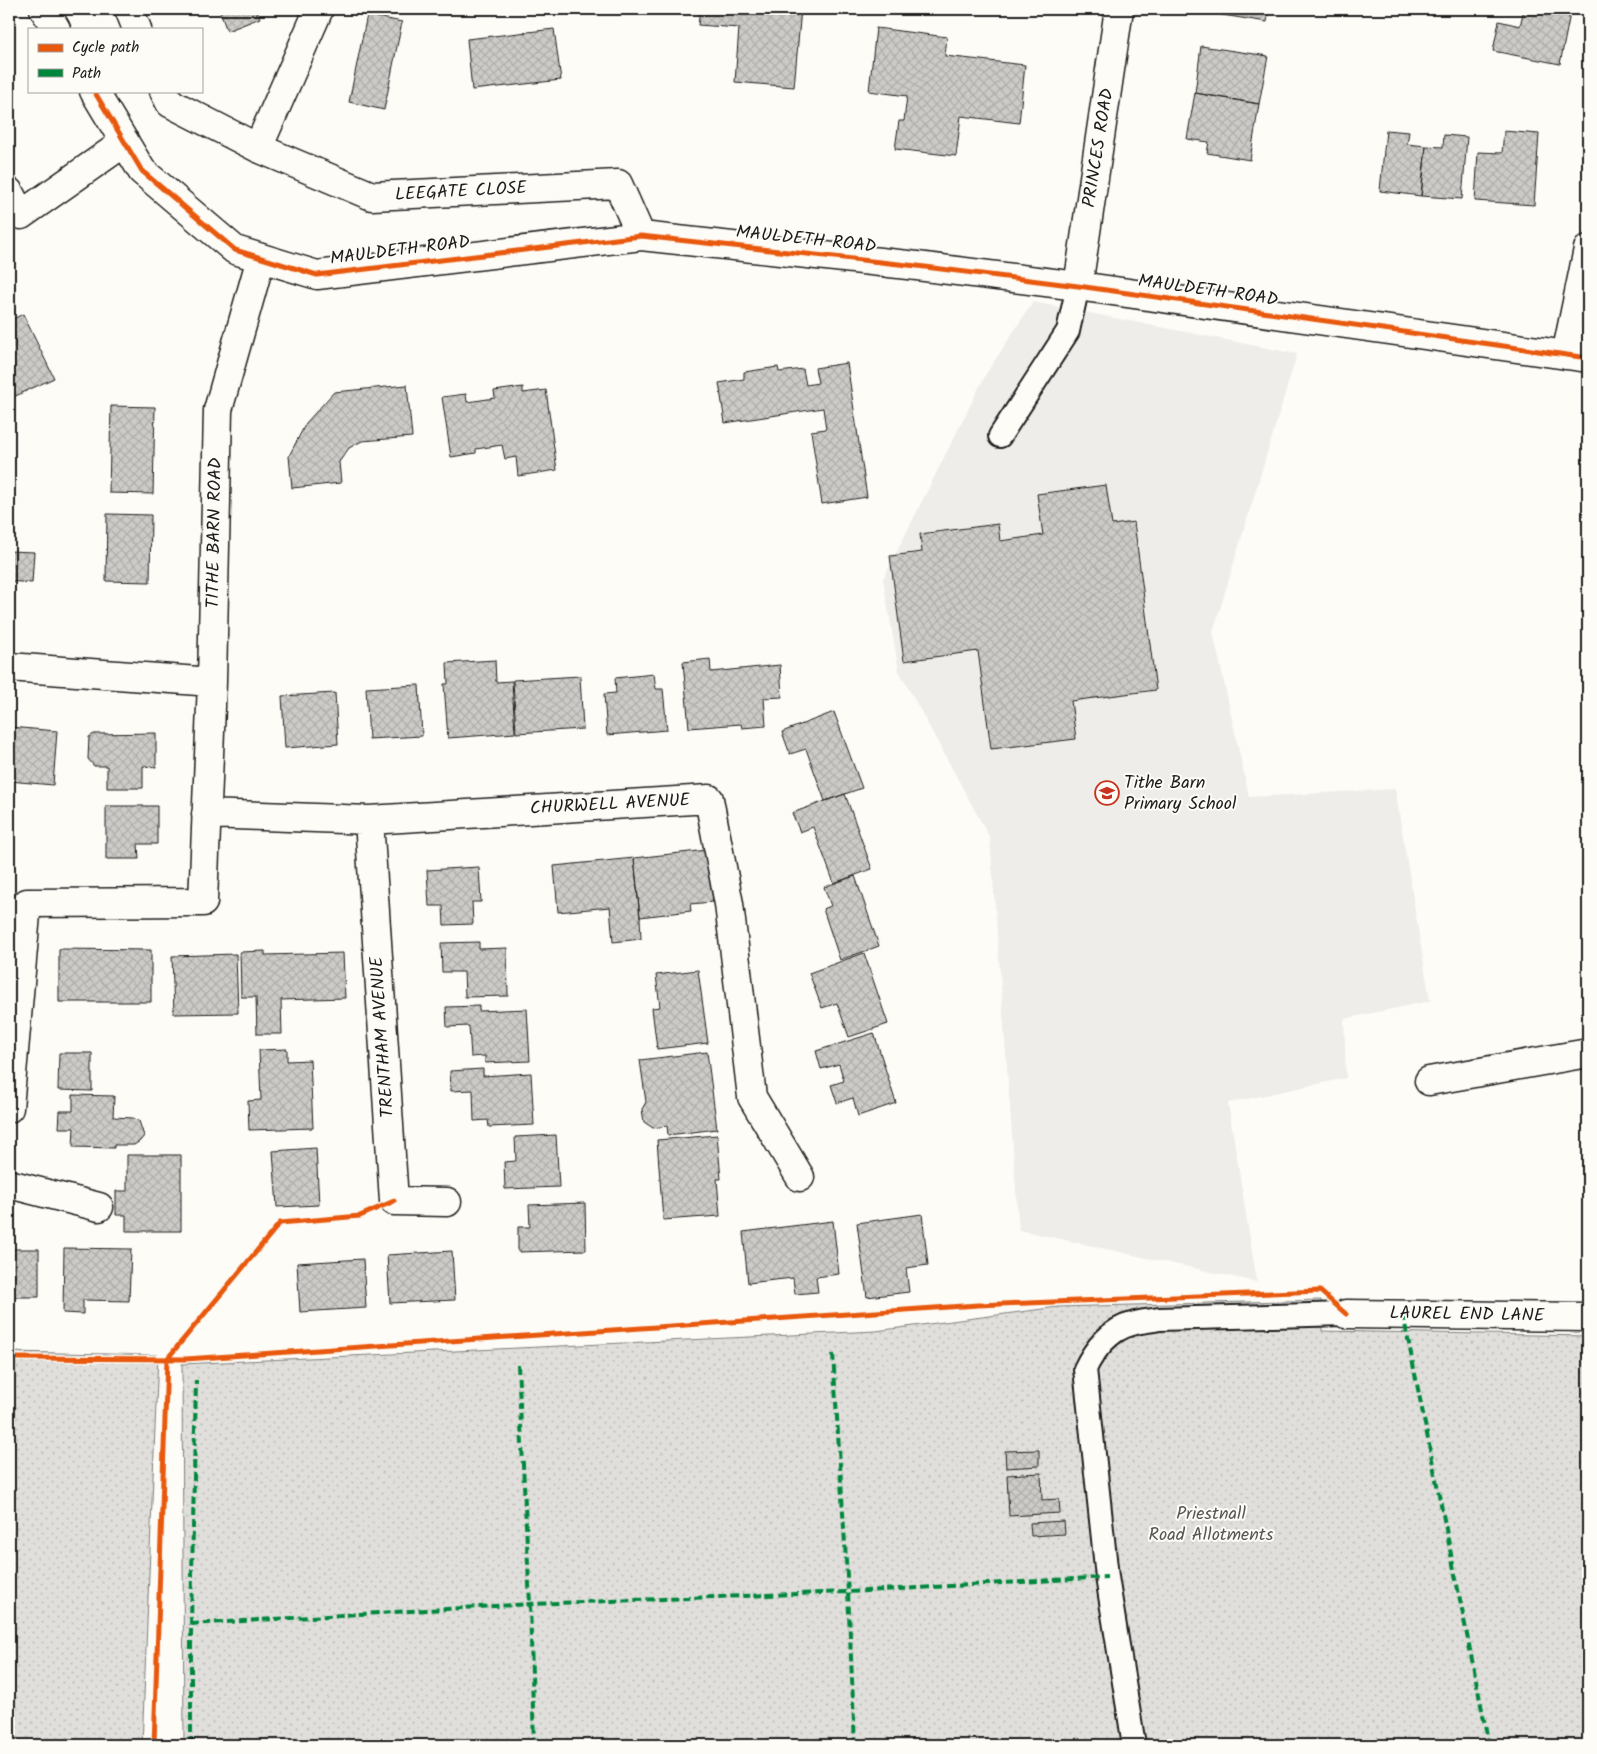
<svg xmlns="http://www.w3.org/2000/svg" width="1597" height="1754" viewBox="0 0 1597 1754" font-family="Kalam,sans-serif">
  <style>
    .built { fill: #eeede9 }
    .park { fill: url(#park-dots); stroke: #7e7e7c }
    .building { fill: url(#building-cross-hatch); stroke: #1c1c1c }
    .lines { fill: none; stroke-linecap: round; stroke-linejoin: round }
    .service-casing { stroke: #1c1c1c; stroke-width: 26 }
    .minor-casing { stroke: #1c1c1c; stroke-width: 31 }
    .service { stroke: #fdfcf7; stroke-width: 22 }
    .minor { stroke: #fdfcf7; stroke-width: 28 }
    .quiet { stroke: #00873e; stroke-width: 4; stroke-dasharray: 8 4; stroke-linecap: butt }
    .cycleway-casing { stroke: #fdfcf7; stroke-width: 8 }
    .cycleway { stroke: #e8590c; stroke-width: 5 }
    .labels { text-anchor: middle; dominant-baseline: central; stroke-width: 4; stroke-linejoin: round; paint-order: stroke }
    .street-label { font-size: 18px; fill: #1c1c1c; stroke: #fdfcf7 }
    .poi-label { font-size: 18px; fill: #1c1c1c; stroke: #fdfcf7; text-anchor: start }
    .park-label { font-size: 18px; fill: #575655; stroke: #fdfcf7 }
  </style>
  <defs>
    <pattern id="park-dots" width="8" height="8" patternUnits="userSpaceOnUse" patternTransform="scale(1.25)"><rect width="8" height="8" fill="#e0dfdb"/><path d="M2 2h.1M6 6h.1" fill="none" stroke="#c0bfbb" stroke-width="1.8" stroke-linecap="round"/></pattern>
    <pattern id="building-cross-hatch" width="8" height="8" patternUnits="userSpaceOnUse" patternTransform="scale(1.25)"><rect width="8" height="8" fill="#cccbc8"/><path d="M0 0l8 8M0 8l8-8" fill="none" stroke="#afaeab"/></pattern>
  </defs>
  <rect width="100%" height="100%" fill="#fdfcf7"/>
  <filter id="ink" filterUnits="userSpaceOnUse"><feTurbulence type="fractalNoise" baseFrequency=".02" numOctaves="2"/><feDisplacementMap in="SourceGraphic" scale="10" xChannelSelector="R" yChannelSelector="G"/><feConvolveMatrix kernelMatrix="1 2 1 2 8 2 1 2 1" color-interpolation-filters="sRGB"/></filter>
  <g filter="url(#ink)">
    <path class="built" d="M 1033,302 L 1297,354 L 1213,632 L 1249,797 L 1395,789 L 1430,1001 L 1344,1019 L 1346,1078 L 1228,1103 L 1257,1282 L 1019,1230 L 990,838 L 899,671 L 883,579 L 986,374 Z"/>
    <path class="park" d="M 1321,1300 L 1322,1331 L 1588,1336 L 1588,1745 L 184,1745 L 182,1364 L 876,1331 L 1058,1307 Z
      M 9,1352 L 158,1355 L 142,1745 L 9,1745 Z"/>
    <path class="building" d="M 219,9 L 256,9 L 260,18 L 227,31 Z
      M 700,9 L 801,9 L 794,87 L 735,82 L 739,28 L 698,25 Z
      M 1217,9 L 1269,9 L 1267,22 L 1216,14 Z
      M 1524,9 L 1571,9 L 1560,64 L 1493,51 L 1499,21 L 1520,26 Z
      M 367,15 L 402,22 L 384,110 L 349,102 Z
      M 876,28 L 947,37 L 945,56 L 1025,65 L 1019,123 L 961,116 L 956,156 L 895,149 L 899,121 L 904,121 L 907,96 L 869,91 Z
      M 554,29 L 561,80 L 472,90 L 467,39 Z
      M 1201,46 L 1268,56 L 1259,104 L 1195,93 Z
      M 1195,93 L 1259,104 L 1250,160 L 1207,153 L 1209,142 L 1187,139 Z
      M 1386,130 L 1409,132 L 1407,144 L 1426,146 L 1421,196 L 1380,191 Z
      M 1504,131 L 1539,134 L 1534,205 L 1475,201 L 1478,152 L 1502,153 Z
      M 1444,135 L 1467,137 L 1462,199 L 1421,196 L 1426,146 L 1443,147 Z
      M 23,314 L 54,378 L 9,399 L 9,321 Z
      M 847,363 L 867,497 L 822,504 L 811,431 L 826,429 L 823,408 L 725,423 L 719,383 L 744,379 L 744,372 L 778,367 L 779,372 L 803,369 L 806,385 L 818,383 L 815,368 Z
      M 407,385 L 412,437 L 362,441 L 349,448 L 339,462 L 341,483 L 292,488 L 289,456 L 306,423 L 334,392 Z
      M 523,387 L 523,393 L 546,390 L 557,470 L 518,476 L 516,457 L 505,459 L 502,445 L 476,449 L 476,453 L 451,457 L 442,397 L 466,394 L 467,402 L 495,398 L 494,391 Z
      M 111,406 L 155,407 L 153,494 L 109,493 Z
      M 1106,485 L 1112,525 L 1134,522 L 1156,690 L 1071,701 L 1076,739 L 991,749 L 978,651 L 904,661 L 890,556 L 922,552 L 920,534 L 998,524 L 1000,541 L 1043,535 L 1037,494 Z
      M 107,514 L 151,515 L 150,582 L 106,581 Z
      M 9,551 L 34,552 L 32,583 L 9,581 Z
      M 710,659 L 711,672 L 780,665 L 782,697 L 764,698 L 766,726 L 742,728 L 741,724 L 689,728 L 683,662 Z
      M 495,660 L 496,682 L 512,681 L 515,733 L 448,738 L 444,684 L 448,684 L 447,663 Z
      M 654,674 L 656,689 L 663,689 L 667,730 L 607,735 L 604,694 L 616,693 L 615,678 Z
      M 580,676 L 583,729 L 516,733 L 513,680 Z
      M 419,685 L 422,736 L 369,739 L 366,688 Z
      M 335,693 L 338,744 L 285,748 L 282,696 Z
      M 834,712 L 862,788 L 825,801 L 806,749 L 790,754 L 782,732 Z
      M 9,727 L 57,731 L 53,785 L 9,781 Z
      M 156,733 L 156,767 L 143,766 L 143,788 L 107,788 L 107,766 L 94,766 L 88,759 L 89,737 L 94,734 Z
      M 845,794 L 872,869 L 834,883 L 813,827 L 800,832 L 792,813 Z
      M 106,806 L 157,806 L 157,844 L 138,844 L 139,859 L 106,859 Z
      M 708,850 L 713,902 L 690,904 L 691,911 L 640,917 L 634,858 Z
      M 634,858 L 640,917 L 641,939 L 613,942 L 610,907 L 558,912 L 554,866 Z
      M 479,867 L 481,902 L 472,902 L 473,924 L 444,925 L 443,906 L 429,906 L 427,870 Z
      M 855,876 L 879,946 L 840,960 L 823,909 L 831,906 L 824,887 Z
      M 479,942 L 479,949 L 507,948 L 508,996 L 465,997 L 464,972 L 442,972 L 441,943 Z
      M 59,949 L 151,950 L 151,1002 L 59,1002 Z
      M 265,951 L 265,955 L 343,953 L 345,998 L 281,1000 L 282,1034 L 257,1034 L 256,997 L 241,997 L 240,952 Z
      M 864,953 L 888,1024 L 849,1037 L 837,1003 L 822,1008 L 809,973 Z
      M 236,954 L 238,1013 L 174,1014 L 172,956 Z
      M 698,970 L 708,1043 L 657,1049 L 652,1008 L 660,1007 L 656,975 Z
      M 479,1006 L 479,1011 L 527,1009 L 530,1061 L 485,1063 L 485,1056 L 471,1057 L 469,1026 L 447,1027 L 446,1007 Z
      M 874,1033 L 896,1103 L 858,1116 L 853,1098 L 837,1103 L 831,1085 L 844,1081 L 839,1064 L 821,1069 L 816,1051 Z
      M 287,1049 L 287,1061 L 310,1060 L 313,1128 L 249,1130 L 248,1101 L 261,1100 L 259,1050 Z
      M 707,1052 L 717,1129 L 668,1135 L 667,1126 L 653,1128 L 644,1122 L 642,1109 L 646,1102 L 640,1060 Z
      M 59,1053 L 92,1053 L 92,1091 L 58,1090 Z
      M 483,1069 L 483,1076 L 531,1073 L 534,1125 L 489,1127 L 488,1120 L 474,1121 L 473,1090 L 451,1091 L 450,1071 Z
      M 73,1095 L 114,1096 L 113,1117 L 133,1118 L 139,1121 L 144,1136 L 140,1141 L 134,1145 L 114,1145 L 114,1148 L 73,1147 L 74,1128 L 59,1128 L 60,1111 L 73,1111 Z
      M 556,1135 L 559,1187 L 505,1189 L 504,1162 L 516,1161 L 515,1137 Z
      M 717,1135 L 721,1179 L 717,1179 L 720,1216 L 663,1220 L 657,1140 Z
      M 316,1148 L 319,1205 L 277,1207 L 273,1151 Z
      M 127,1155 L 181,1155 L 181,1231 L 126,1231 L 126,1215 L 116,1215 L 116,1191 L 127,1191 Z
      M 585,1203 L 586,1250 L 518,1252 L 518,1227 L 530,1227 L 529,1205 Z
      M 922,1214 L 928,1265 L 906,1268 L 909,1292 L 867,1297 L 857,1223 Z
      M 833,1221 L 839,1274 L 816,1277 L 818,1292 L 795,1294 L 793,1278 L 748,1283 L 743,1232 Z
      M 64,1248 L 131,1249 L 129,1301 L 83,1300 L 83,1314 L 63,1313 Z
      M 9,1249 L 39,1249 L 39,1297 L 9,1297 Z
      M 452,1251 L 455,1300 L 390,1303 L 387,1255 Z
      M 363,1259 L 366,1308 L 300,1312 L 297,1263 Z
      M 1039,1450 L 1039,1466 L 1006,1468 L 1005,1451 Z
      M 1041,1473 L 1042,1500 L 1059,1499 L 1060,1513 L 1009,1516 L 1007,1475 Z
      M 1064,1521 L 1065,1534 L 1031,1536 L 1030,1523 Z"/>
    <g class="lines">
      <g class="service-casing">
        <path id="service" d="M 1000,436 L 1068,331 L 1078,286
          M 1134,1745 L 1107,1577 L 1085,1369 C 1094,1350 1110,1329 1132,1324 C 1141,1321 1150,1321 1159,1319 L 1346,1314"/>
      </g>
      <g class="minor-casing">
        <path id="minor" d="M 44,9 L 56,29
          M 129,9 L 137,29
          M 94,91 L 142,171 L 235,250 L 317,275 L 641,236 L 917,266 L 1078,286 L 1588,358
          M 164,91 L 170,103 L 258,148 L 372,196 L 618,184 L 641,236
          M 258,148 L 319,9
          M 9,192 L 21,215 L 125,142
          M 1078,286 L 1119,9
          M 1566,355 L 1588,249
          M 9,667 L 212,682
          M 206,814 L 369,820 L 709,799 L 729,904 L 752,1097 L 800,1177
          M 369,820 L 394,1201 L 447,1202
          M 1429,1081 L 1588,1053
          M 9,1108 L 27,903 L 203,902 L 212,682 L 218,410 L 261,258
          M 9,1184 L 99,1207
          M 1346,1314 L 1588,1317"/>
      </g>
      <use href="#service" class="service"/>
      <use href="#minor" class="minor"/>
      <path class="quiet" d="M 1403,1314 L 1489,1745
        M 833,1354 L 848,1592 L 855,1745
        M 518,1365 L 530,1604 L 534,1745
        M 191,1624 L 530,1604 L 848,1592 L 1107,1577
        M 191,1745 L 191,1624 L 196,1380"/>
      <g class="cycleway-casing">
        <path id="cycleway" d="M 94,91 L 142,171 L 235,250 L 317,275 L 641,236 L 917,266 L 1078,286 L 1588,358
          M 9,1358 L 186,1359 L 978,1305 L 1320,1291 L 1346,1314
          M 154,1745 L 167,1359 L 280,1223 L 360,1216 L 394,1201"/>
      </g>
      <use href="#cycleway" class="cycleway"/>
    </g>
  </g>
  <defs>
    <g id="school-ring" transform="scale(1.25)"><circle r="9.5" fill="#fdfcf7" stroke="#c8321e" stroke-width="1.5"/><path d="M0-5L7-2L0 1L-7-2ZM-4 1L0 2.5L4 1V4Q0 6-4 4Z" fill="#c8321e"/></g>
  </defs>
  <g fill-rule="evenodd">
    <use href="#school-ring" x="1107" y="793"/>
  </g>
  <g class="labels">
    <g class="street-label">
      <text transform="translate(1099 148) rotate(-81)">PRINCES ROAD</text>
      <text transform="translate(461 192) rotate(-3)">LEEGATE CLOSE</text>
      <text transform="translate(806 240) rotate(6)">MAULDETH ROAD</text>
      <text transform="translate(400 251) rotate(-7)">MAULDETH ROAD</text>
      <text transform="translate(1208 291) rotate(8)">MAULDETH ROAD</text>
      <text transform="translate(215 533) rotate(-89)">TITHE BARN ROAD</text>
      <text transform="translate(610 805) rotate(-3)">CHURWELL AVENUE</text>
      <text transform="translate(383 1037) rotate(-94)">TRENTHAM AVENUE</text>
      <text transform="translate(1467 1315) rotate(1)">LAUREL END LANE</text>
    </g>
    <g class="poi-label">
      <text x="1124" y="783">Tithe Barn<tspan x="1124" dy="21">Primary School</tspan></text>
    </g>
    <g class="park-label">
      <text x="1211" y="1514">Priestnall<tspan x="1211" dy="21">Road Allotments</tspan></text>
    </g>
  </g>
  <rect width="1597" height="1754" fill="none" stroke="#fdfcf7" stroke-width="30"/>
  <rect x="15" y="15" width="1567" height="1724" fill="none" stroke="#1c1c1c" stroke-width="2" filter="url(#ink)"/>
  <rect x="28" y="28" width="175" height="65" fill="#fdfcf7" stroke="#a3a29f"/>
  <rect x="38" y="44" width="25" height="8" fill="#e8590c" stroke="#a3a29f"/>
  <text x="72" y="52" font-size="15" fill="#1c1c1c">Cycle path</text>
  <rect x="38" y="69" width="25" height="8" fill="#00873e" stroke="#a3a29f"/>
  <text x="72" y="78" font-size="15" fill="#1c1c1c">Path</text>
</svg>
